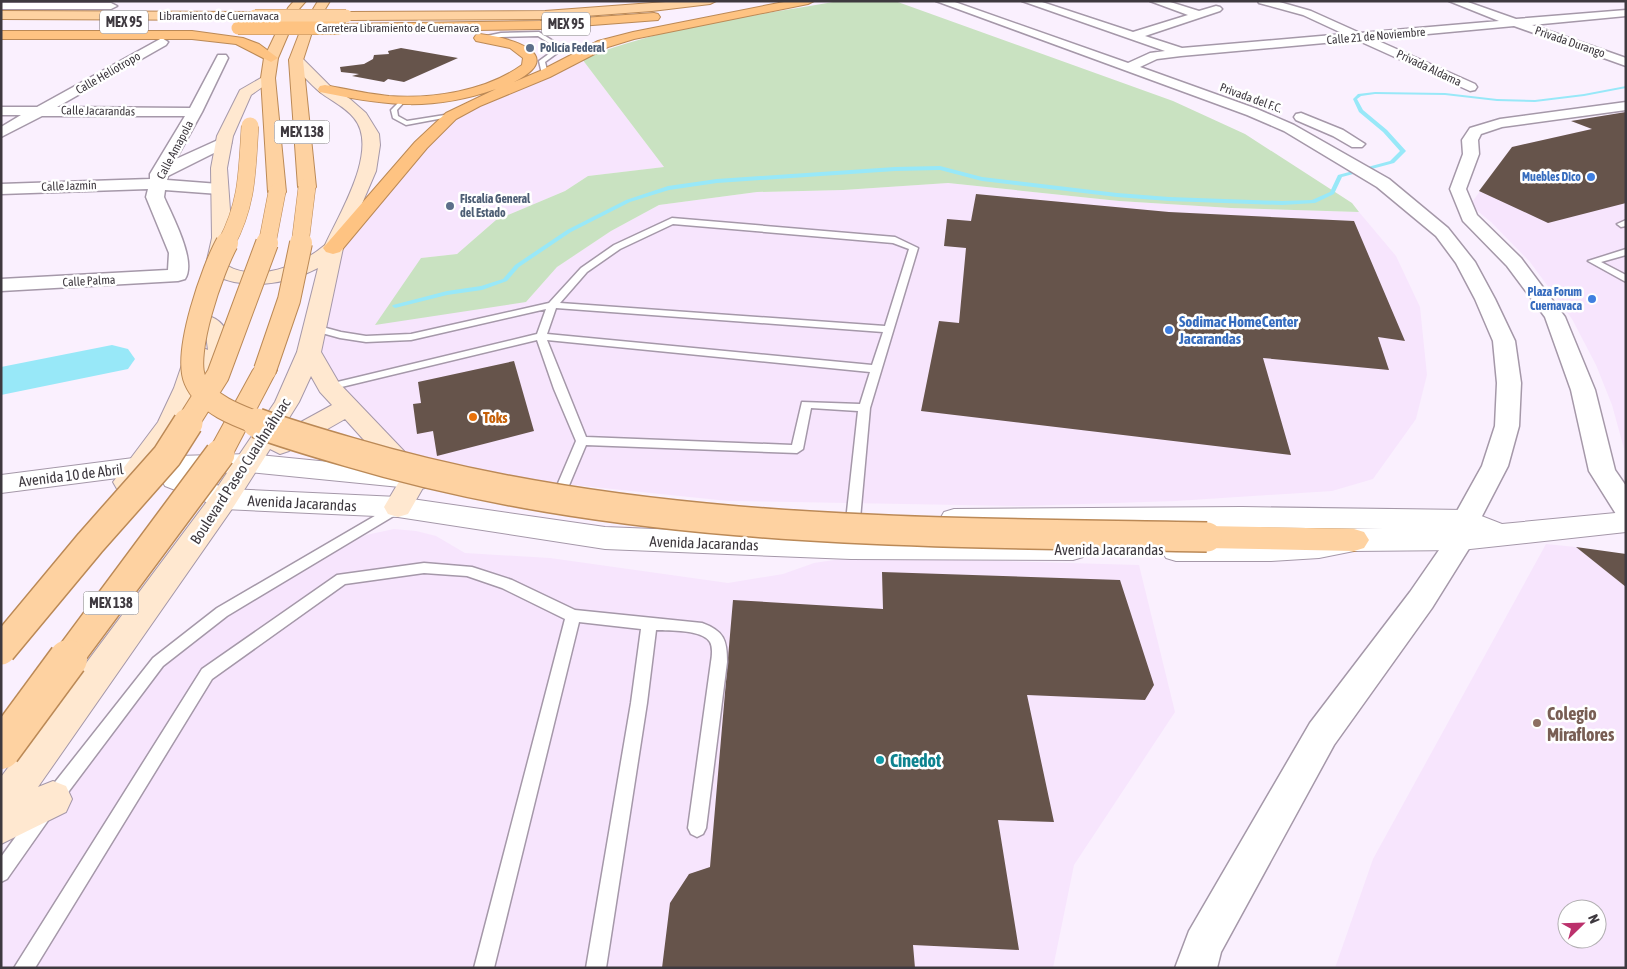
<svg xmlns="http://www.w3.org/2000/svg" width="1627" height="969" viewBox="0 0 1627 969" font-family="'Asap Condensed',sans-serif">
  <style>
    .built { fill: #f7e5fd; fill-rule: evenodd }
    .green { fill: #c9e2c1 }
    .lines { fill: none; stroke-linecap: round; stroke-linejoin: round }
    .stream { fill: #98e8f8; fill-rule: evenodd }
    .river { fill: #98e8f8; fill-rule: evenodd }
    .building { fill: #66544b }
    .service-casing { stroke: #a598a9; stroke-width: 3 }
    .minor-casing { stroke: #a598a9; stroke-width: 3 }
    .tertiary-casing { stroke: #a598a9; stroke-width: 2 }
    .secondary-casing { stroke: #a598a9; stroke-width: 2 }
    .primary-casing { stroke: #bb8956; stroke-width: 2 }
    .trunk-casing { stroke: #bb8956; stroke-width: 2 }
    .service { fill: #fff; fill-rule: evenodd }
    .minor { fill: #fff; fill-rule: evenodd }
    .tertiary { fill: #fff; fill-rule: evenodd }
    .secondary { fill: #ffe8d0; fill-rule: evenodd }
    .primary { fill: #fed2a1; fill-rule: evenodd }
    .trunk { fill: #fec382; fill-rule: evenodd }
    .primary-bridge-far4-casing { stroke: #bb8956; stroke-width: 14; stroke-linecap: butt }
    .primary-bridge-far3-casing { stroke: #bb8956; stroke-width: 18; stroke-linecap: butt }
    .primary-bridge-far2-casing { stroke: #bb8956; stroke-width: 24; stroke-linecap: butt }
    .primary-bridge-far1-casing { stroke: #bb8956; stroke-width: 32; stroke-linecap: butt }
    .primary-bridge-casing { stroke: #bb8956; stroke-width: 41; stroke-linecap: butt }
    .trunk-bridge-casing { stroke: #bb8956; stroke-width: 14; stroke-linecap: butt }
    .primary-bridge-far4 { stroke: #fed2a1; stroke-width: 13 }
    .primary-bridge-far3 { stroke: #fed2a1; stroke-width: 17 }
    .primary-bridge-far2 { stroke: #fed2a1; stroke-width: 22 }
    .primary-bridge-far1 { stroke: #fed2a1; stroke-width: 29 }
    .primary-bridge { stroke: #fed2a1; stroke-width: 38 }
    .trunk-bridge { stroke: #fec382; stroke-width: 13 }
    .service-dot { fill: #5c6f8a; stroke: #fff; stroke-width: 2 }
    .shop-dot { fill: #3f7fe0; stroke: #fff; stroke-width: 2 }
    .food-dot { fill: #e8710a; stroke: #fff; stroke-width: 2 }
    .education-dot { fill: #8d6e63; stroke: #fff; stroke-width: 2 }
    .culture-dot { fill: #0f9aa8; stroke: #fff; stroke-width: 2 }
    .labels { text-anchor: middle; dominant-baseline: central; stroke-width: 5; stroke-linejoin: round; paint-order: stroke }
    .far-street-label { font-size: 12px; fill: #3e393f; stroke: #fff }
    .far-service-label { font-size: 12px; font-weight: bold; fill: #4e5e75; stroke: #fff; text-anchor: start }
    .far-shop-label { font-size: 12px; font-weight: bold; fill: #366cbe; stroke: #fff; text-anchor: end }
    .shield { fill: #fff; stroke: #787479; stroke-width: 1 }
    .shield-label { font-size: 14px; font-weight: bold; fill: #3e393f }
    .shop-label { font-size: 15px; font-weight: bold; fill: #366cbe; stroke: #fff; text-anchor: start }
    .food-label { font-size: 15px; font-weight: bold; fill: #c56008; stroke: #fff; text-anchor: start }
    .street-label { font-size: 15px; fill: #3e393f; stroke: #fff }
    .near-education-label { font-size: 18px; font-weight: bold; fill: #785e54; stroke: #fff; text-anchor: start }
    .near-culture-label { font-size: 18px; font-weight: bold; fill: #0d838f; stroke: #fff; text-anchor: start }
  </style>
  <rect width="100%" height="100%" fill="#faf0fe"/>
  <path class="built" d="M 582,59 L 664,167 L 588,176 L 565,191 L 496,220 L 457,254 L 421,258 L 526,302 L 557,267 L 611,231 L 659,205 L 757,192 L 843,190 L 948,183 L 1119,201 L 1231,208 L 1359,212 L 1396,256 L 1420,307 L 1427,375 L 1416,419 L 1373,479 L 1332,491 L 1176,501 L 1022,506 L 728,501 L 419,469 L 317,381 L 324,278 L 354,224 L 434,126 Z
    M 1626,112 L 1626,456 L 1612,405 L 1596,365 L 1572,319 L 1530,262 L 1491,222 L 1470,205 L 1512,147 L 1591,129 L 1571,121 Z
    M 394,529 L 416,531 L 436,536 L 465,553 L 550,558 L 728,583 L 783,574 L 814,563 L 854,557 L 1139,565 L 1175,712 L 1074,865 L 1053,968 L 1,968 L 1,879 L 155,666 L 223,612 L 326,553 L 366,535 Z
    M 1546,544 L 1576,547 L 1626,587 L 1626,968 L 1335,968 L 1373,859 ZM 1567,909 L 1597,909 L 1597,939 L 1567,939 Z"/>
  <path class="green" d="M 839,1 L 895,1 L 1173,101 L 1245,134 L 1352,203 L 1359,212 L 1231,208 L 1119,201 L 948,183 L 843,190 L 757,192 L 659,205 L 611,231 L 557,267 L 526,302 L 375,325 L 421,258 L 457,254 L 496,220 L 565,191 L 588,176 L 664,167 L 582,59 C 664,26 753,16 839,1 Z"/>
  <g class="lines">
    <path class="stream" d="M 1626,86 L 1626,88 L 1584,96 L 1535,102 L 1497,101 L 1445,95 L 1375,94 L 1361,96 L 1357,99 L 1363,110 L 1387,130 L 1406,151 L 1394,163 L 1342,177 L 1334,194 L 1315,203 L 1282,205 L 1169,201 L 1117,197 L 982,181 L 940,170 L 895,171 L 717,183 L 669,190 L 630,202 L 571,232 L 519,267 L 507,281 L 482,290 L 447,295 L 395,308 L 392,306 L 393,305 L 447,291 L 481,286 L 503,279 L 515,265 L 567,230 L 626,200 L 668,186 L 717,179 L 895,167 L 940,166 L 982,177 L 1117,193 L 1169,197 L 1282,201 L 1312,200 L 1330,192 L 1338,175 L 1390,161 L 1400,151 L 1383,132 L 1359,112 L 1353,99 L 1358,94 L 1375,92 L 1445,93 L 1497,99 L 1535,100 L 1584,94 Z"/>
    <path class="river" d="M 112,345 L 128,349 L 135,359 L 128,369 L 1,395 L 1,367 Z"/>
  </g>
  <path class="building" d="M 401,48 L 458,58 L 404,82 L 388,79 L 384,82 L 352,76 L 359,74 L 341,72 L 340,67 L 364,64 L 373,59 L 374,55 L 389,54 L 388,51 Z
    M 1626,112 L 1626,203 L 1548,223 L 1479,191 L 1512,147 L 1592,129 L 1571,121 Z
    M 976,194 L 1169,212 L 1354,221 L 1405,341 L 1378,337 L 1389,370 L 1263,358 L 1291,455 L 921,411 L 939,321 L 959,323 L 966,248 L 944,246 L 947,219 L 971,221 Z
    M 514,361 L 534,431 L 437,456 L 433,431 L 417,434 L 413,404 L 421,403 L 418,382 Z
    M 1576,547 L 1626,554 L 1626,587 Z
    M 882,572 L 1120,580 L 1154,685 L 1145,700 L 1027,695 L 1054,822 L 998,820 L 1019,950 L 913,945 L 915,968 L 662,968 L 670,903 L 689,874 L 710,867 L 733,600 L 883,609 Z"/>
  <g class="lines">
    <g class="service-casing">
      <path id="service" d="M 539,32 L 564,48 L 545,62 L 548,74 L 545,76 L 542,74 L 539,61 L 557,48 L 538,36 L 501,37 L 480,40 L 477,38 L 501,33 Z
        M 402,99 L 405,101 L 397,110 L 398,116 L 407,121 L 451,114 L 454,116 L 406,125 L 393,118 L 391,110 Z
        M 672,218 L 895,237 L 918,248 L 870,408 L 859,530 L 857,533 L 847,533 L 845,530 L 858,411 L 811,408 L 803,449 L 797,453 L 586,445 L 565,495 L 559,499 L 553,495 L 576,441 L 554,389 L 537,340 L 329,390 L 323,387 L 329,384 L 537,334 L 546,309 L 411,340 L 366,342 L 340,338 L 311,330 L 311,326 L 315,325 L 341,332 L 366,336 L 411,334 L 549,303 L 581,268 L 614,245 ZM 673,224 L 893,243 L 909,249 L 885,326 L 560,303 L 587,272 L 620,249 ZM 556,308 L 883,332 L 872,365 L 547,334 ZM 547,340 L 870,372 L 860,404 L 802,402 L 792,445 L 586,437 Z
        M 1626,220 L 1626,226 L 1621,227 L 1617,224 Z
        M 1626,249 L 1626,255 L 1601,262 L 1626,275 L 1626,282 L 1588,261 Z
        M 397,503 L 402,505 L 403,508 L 402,511 L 227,616 L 163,666 L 60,803 L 54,805 L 48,803 L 45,797 L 48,791 L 153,658 L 217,608 Z
        M 424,563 L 472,567 L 512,580 L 575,610 L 702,623 C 724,631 727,640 727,662 L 706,828 L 703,834 L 697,837 L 691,834 L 688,828 L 711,662 C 712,656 713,647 710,642 C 702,629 669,631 656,630 L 647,703 L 606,968 L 586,968 L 631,703 L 641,629 L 579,622 L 494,968 L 474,968 L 565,619 L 502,588 L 467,576 L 424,573 L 345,584 L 212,679 L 35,968 L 14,968 L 202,669 L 337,575 Z
        M 41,808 L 47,810 L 50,816 L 47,822 L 7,879 L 1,882 L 1,857 L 35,810 Z"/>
    </g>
    <g class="minor-casing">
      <path id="minor" d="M 936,1 L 952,1 L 1128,63 L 1150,53 L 1165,51 L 1022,1 L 1039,1 L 1133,32 L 1188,15 L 1150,1 L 1167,1 L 1199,11 L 1216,6 L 1220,7 L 1222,9 L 1220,11 L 1145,36 L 1182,48 L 1344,34 L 1303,15 L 1259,3 L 1258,1 L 1276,1 L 1311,11 L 1360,33 L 1499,21 L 1449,1 L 1465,1 L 1516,19 L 1626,10 L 1626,16 L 1532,25 L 1626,58 L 1626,66 L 1514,26 L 1374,39 L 1475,84 L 1477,87 L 1475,90 L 1470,91 L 1357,40 L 1181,56 L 1157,59 L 1140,67 L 1257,109 L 1294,125 L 1389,179 L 1448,228 L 1475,262 L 1495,299 L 1515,341 L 1521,383 L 1519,426 L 1508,466 L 1480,520 L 1475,539 L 1432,608 L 1334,745 L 1221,952 L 1217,968 L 1175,968 L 1189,931 L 1310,723 L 1410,592 L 1448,537 L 1452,520 L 1482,466 L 1495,426 L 1497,383 L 1493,341 L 1475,299 L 1456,263 L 1436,236 L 1377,187 L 1284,131 L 1247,115 Z
        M 1,3 L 111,3 L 117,6 L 111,9 L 1,9 Z
        M 162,38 L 168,42 L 166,45 L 57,107 L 190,108 L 218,55 L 226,55 L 228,58 L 202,112 L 176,159 L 218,140 L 228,140 L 231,143 L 228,146 L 168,176 L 167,180 L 219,184 L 225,185 L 227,189 L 225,193 L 219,194 L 165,190 L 164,197 C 172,216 197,261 185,279 L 178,281 L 1,291 L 1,279 L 168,270 L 169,253 L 146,197 L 148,189 L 1,194 L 1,184 L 150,179 L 150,174 L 185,116 L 42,116 L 1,137 L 1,127 L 21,115 L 1,115 L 1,107 L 37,107 Z
        M 1626,102 L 1626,110 L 1502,127 L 1481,134 L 1478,140 L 1479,154 L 1466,189 L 1477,215 L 1521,258 L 1565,317 L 1595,390 L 1615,470 L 1626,486 L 1626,516 L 1616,514 L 1589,471 L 1571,390 L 1545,317 L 1507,266 L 1463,221 L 1450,189 L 1463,154 L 1462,140 L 1470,128 L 1500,119 Z
        M 1301,113 L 1343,130 L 1365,144 L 1362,147 L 1352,147 L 1333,136 L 1296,120 L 1294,117 L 1296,114 Z"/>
    </g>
    <g class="tertiary-casing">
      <path id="tertiary" d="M 249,454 L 420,471 L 430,473 L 434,480 L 430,487 L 420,489 L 249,472 L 188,474 L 227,489 L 398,497 L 605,527 L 851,537 L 1073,538 L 1083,541 L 1088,549 L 1083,557 L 1073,560 L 851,559 L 605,549 L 398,517 L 224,509 L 165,486 L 161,479 L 164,474 L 141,475 L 1,493 L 1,475 L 141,457 Z
        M 1242,507 L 1466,510 L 1502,524 L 1626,512 L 1626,532 L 1461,550 L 1354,551 L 1319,558 L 1271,561 L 1176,561 L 1166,558 L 1161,550 L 1166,542 L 1176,539 L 1271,539 L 1319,536 L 1354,529 L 1383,529 L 1242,527 L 954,529 L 944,526 L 940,519 L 944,512 L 954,509 Z"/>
    </g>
    <g class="secondary-casing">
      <path id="secondary" d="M 296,56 L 301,57 L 330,86 L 350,99 L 366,113 L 379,134 L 380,145 L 376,171 L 343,248 L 321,352 L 339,383 L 424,472 L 428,479 L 408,514 L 398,517 L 388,514 L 384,507 L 400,480 L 345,419 L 289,451 L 280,454 L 270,449 L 234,506 L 38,787 L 53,781 L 66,786 L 72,799 L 66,812 L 1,844 L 1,777 L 214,492 L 275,402 L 297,352 L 318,268 C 287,284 247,291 214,275 C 209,273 208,273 205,269 L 212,238 L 211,168 L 217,136 L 240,90 L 268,74 L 275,78 L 251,95 L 233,136 L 227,168 L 232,238 L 226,265 C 256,283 300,266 325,245 C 339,214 380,149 354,118 C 345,107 332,101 321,93 C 310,84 301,73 291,63 L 289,60 L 291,57 ZM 311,376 L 320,392 L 332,405 L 279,434 L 299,402 Z
        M 206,315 C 236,323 235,359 220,380 L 212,382 L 202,378 C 188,419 164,455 137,489 L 127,491 L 117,489 L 113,482 L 158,422 L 174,388 L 186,353 L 190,348 L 198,346 L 208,350 L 206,335 L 195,322 L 198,317 Z"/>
    </g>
    <g class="primary-casing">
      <path id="primary" d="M 294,1 L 306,1 L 299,9 L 278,58 L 275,78 L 286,192 L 283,196 L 277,197 L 271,196 L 268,192 L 261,78 L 264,58 L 288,8 Z
        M 318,1 L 330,1 L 313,29 L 303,60 L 316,187 L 313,191 L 307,192 L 301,191 L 298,187 L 289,60 L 301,29 Z
        M 679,1 L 716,1 L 710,4 L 652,11 L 545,19 L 349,20 L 343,16 L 349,12 L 545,11 Z
        M 1,11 L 255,12 L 261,16 L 255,20 L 1,19 Z
        M 265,363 L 273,365 L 277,370 L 233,454 L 229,460 L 220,463 L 211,460 L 207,454 L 253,370 L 257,365 Z
        M 1207,526 L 1354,529 L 1364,532 L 1369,540 L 1364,548 L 1354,551 L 1207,548 L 1197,545 L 1192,537 L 1197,529 Z"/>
    </g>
    <g class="trunk-casing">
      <path id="trunk" d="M 789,1 L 814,1 L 808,4 L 634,39 L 608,47 L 550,77 L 480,106 L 456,119 L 427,148 L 340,252 L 333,254 L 326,252 L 323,248 L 415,142 L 446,113 L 496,89 C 433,111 388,106 325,93 L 320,92 L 318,89 L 320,86 L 325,85 C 346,89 368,94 389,96 C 433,99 486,91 522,65 L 523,58 L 510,48 L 476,41 L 474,38 L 476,35 L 480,34 C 508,37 570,54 514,82 L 540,71 L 598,41 L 633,32 Z
        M 654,13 L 658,14 L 660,17 L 658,20 L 540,29 L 339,32 L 333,28 L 339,24 L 540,21 Z
        M 1,31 L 192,31 L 243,38 L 259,44 L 278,58 L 271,62 L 236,44 L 192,39 L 1,39 Z"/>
    </g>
    <use href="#service" class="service"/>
    <use href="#minor" class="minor"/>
    <use href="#tertiary" class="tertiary"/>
    <use href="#secondary" class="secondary"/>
    <use href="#primary" class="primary"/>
    <use href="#trunk" class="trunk"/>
    <g class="primary-bridge-far4-casing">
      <path id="primary-bridge-far4" d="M 255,16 L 346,16"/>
    </g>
    <g class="primary-bridge-far3-casing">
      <path id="primary-bridge-far3" d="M 226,244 C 248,203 247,171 250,126
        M 267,244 L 277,192
        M 300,244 L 307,187"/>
    </g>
    <g class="primary-bridge-far2-casing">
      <path id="primary-bridge-far2" d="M 227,243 C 213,268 183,353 195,380 C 205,404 238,416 260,424
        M 265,370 L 289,300 L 301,243
        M 187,424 L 218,375 L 267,243"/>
    </g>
    <g class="primary-bridge-far1-casing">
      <path id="primary-bridge-far1" d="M 257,423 C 287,434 318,443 349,452 C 627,535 920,532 1207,537
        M 1,650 L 90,543 L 167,456 L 188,423
        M 67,660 L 220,454"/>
    </g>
    <g class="primary-bridge-casing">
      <path id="primary-bridge" d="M 1,750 L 68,659"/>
    </g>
    <g class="trunk-bridge-casing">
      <path id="trunk-bridge" d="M 238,28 L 339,28"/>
    </g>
    <use href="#primary-bridge-far4" class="primary-bridge-far4"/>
    <use href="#primary-bridge-far3" class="primary-bridge-far3"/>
    <use href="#primary-bridge-far2" class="primary-bridge-far2"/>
    <use href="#primary-bridge-far1" class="primary-bridge-far1"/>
    <use href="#primary-bridge" class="primary-bridge"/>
    <use href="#trunk-bridge" class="trunk-bridge"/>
  </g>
  <g class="service-dot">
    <circle cx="530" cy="48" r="5"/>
    <circle cx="450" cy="206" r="5"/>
  </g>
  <g class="shop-dot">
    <circle cx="1591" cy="177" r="5"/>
    <circle cx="1592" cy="299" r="5"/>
    <circle cx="1169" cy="330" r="5"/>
  </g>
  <circle class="food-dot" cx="473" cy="417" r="5"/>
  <circle class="education-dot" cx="1537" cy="723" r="5"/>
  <circle class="culture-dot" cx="880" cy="760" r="5"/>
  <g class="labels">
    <g class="far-street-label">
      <text x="219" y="16">Libramiento de Cuernavaca</text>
      <text x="398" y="28">Carretera Libramiento de Cuernavaca</text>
      <text transform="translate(1376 36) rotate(-5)">Calle 21 de Noviembre</text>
      <text transform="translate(1570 42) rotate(19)">Privada Durango</text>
      <text transform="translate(1429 68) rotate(25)">Privada Aldama</text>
      <text transform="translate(108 73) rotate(-30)">Calle Heliotropo</text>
      <text transform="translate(1251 98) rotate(20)">Privada del F.C.</text>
      <text transform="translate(98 111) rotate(1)">Calle Jacarandas</text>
      <text transform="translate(175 150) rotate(-62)">Calle Amapola</text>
      <text transform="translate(69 186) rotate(-2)">Calle Jazmín</text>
      <text transform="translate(89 281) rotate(-3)">Calle Palma</text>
    </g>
    <g class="far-service-label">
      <text x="540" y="48">Policía Federal</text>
      <text x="460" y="199">Fiscalía General<tspan x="460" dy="14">del Estado</tspan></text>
    </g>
    <g class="far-shop-label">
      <text x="1581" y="177">Muebles Dico</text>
      <text x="1582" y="292">Plaza Forum<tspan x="1582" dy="14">Cuernavaca</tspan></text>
    </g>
    <g class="shield">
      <rect x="100" y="10.5" width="48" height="23" rx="4"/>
      <rect x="542" y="12.5" width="48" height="23" rx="4"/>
      <rect x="274.5" y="120.5" width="55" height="23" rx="4"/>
      <rect x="83.5" y="591.5" width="55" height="23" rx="4"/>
    </g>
    <g class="shield-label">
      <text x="124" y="22">MEX 95</text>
      <text x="566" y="24">MEX 95</text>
      <text x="302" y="132">MEX 138</text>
      <text x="111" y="603">MEX 138</text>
    </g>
    <g class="shop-label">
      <text x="1179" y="321">Sodimac HomeCenter<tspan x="1179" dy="17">Jacarandas</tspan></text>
    </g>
    <g class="food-label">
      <text x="483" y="417">Toks</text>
    </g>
    <g class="street-label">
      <text transform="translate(240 471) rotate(-57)">Boulevard Paseo Cuauhnáhuac</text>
      <text transform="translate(71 475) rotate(-7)">Avenida 10 de Abril</text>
      <text transform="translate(302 503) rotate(3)">Avenida Jacarandas</text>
      <text transform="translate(704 543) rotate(2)">Avenida Jacarandas</text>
      <text x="1109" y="549">Avenida Jacarandas</text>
    </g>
    <g class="near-education-label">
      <text x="1547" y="713">Colegio<tspan x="1547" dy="21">Miraflores</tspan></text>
    </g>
    <g class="near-culture-label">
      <text x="890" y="760">Cinedot</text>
    </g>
  </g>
  <rect width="1627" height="969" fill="none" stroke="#3e393f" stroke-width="5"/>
  <g transform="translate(1582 924) rotate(67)"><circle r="24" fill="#ffffff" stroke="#b2b0b2"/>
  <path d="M0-4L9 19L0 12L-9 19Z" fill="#bb316c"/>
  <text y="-8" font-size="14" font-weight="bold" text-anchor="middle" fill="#3e393f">N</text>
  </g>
</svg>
